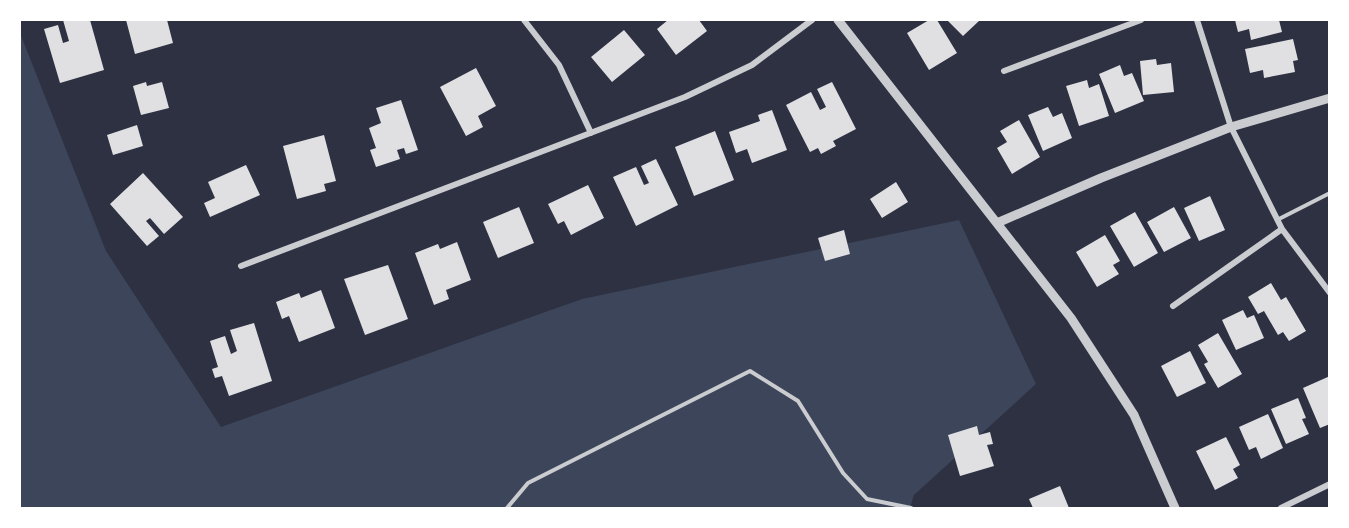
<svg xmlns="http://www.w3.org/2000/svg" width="1349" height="528" viewBox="0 0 1349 528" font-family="Montserrat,sans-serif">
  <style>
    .green { fill: #3c4559 }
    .building { fill: #e0e0e3 }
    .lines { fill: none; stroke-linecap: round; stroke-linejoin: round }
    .service { stroke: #caccd0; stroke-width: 4 }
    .minor { stroke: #caccd0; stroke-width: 6 }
    .tertiary { stroke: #caccd0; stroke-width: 9 }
  </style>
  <rect width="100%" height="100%" fill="#2d3142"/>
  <path class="green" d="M 20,33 L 106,251 L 221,427 L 582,299 L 959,220 L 1036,384 L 914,495 L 910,508 L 20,508 Z"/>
  <path class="building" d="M 63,20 L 90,20 L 104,70 L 60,83 L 44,29 L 58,25 L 63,43 L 69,41 Z
    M 126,20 L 167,20 L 173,43 L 135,54 Z
    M 668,20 L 699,20 L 707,31 L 676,55 L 657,29 Z
    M 929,20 L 937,20 L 957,53 L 929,70 L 907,33 Z
    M 947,20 L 980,20 L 963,36 Z
    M 1235,20 L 1279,20 L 1282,32 L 1251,40 L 1249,29 L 1238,32 Z
    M 624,30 L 645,55 L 612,82 L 591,57 Z
    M 1293,39 L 1298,60 L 1293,61 L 1295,72 L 1264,78 L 1263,70 L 1250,73 L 1245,49 Z
    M 1156,59 L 1157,65 L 1171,63 L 1174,92 L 1143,95 L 1140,61 Z
    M 1120,65 L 1124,76 L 1132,73 L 1144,101 L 1115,113 L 1099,74 Z
    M 476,68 L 496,106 L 478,116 L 483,127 L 466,136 L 440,87 Z
    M 1087,80 L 1089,88 L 1099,84 L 1109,116 L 1079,126 L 1066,86 Z
    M 146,82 L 147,86 L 162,82 L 169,108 L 141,115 L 133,86 Z
    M 832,82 L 856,129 L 833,141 L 836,146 L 821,154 L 818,148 L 810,152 L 786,105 L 811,92 L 820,110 L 826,107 L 817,89 Z
    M 401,100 L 418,150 L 406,154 L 404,148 L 397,150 L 400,159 L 376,167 L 370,150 L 376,148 L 369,128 L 381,123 L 376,108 Z
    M 1048,107 L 1053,117 L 1062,113 L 1072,138 L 1043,151 L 1028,115 Z
    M 772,110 L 787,150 L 752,163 L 747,149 L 736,153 L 729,132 L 760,121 L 758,115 Z
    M 1019,120 L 1040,157 L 1012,174 L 997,148 L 1007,142 L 1000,131 Z
    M 137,125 L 143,146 L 113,155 L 107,135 Z
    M 715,131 L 734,180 L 694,196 L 675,147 Z
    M 324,135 L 336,181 L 324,184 L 326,191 L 297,199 L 283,146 Z
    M 656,159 L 678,205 L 636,226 L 613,177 L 636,167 L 644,185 L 649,183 L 641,166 Z
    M 246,165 L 260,195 L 210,217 L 204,203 L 215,198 L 208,182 Z
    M 143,173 L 183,217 L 164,234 L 150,218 L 146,221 L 159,236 L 147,246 L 110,204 Z
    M 896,182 L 908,202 L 882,218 L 870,199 Z
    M 588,185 L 604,218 L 571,235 L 564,221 L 558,224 L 548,204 Z
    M 1210,196 L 1225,230 L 1199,241 L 1184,208 Z
    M 519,207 L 534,243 L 498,258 L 483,222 Z
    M 1174,207 L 1191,238 L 1164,252 L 1147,222 Z
    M 1135,212 L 1158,253 L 1134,267 L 1110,226 Z
    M 844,230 L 850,254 L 825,261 L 818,238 Z
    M 1105,235 L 1120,261 L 1113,265 L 1119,274 L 1097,287 L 1076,252 Z
    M 457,242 L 471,280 L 446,290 L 449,299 L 434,305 L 415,253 L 438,244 L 440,249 Z
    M 388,265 L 408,319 L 365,335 L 344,279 Z
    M 1271,283 L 1281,300 L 1286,297 L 1306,331 L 1289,341 L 1283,332 L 1278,335 L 1264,311 L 1258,314 L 1248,297 Z
    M 321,290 L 335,328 L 299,342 L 289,316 L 282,319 L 276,302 L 299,293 L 301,298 Z
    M 1243,310 L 1247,318 L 1254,315 L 1264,338 L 1236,350 L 1222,320 Z
    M 254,323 L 272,381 L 229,396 L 222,376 L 215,378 L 212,369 L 218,367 L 210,341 L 225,336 L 231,354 L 237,351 L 230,330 Z
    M 1218,333 L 1242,374 L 1218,388 L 1204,364 L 1208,362 L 1198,345 Z
    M 1190,351 L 1206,383 L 1177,397 L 1161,366 Z
    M 1330,376 L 1330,424 L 1320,428 L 1303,388 Z
    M 1298,398 L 1306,418 L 1302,419 L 1309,434 L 1286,444 L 1271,409 Z
    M 1268,414 L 1283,448 L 1261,459 L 1256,447 L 1249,450 L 1239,427 Z
    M 977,426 L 979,435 L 990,432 L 993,444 L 987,445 L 994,466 L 960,476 L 948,435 Z
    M 1226,437 L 1240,465 L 1233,469 L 1238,478 L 1215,490 L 1196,451 Z
    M 1060,486 L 1069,508 L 1033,508 L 1029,499 Z"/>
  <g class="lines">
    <path class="service" d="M 1277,220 L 1330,193
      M 507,508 L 528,483 L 750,371 L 798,401 L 843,473 L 867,499 L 911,508"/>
    <path class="minor" d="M 524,20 L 559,65 L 591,133
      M 1197,20 L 1231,127 L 1282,229 L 1330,293
      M 1004,71 L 1141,20
      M 241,266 L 685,97 L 752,65 L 812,20
      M 1173,306 L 1282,229
      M 1281,508 L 1330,484"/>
    <path class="tertiary" d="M 838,20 L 1071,318 L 1134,415 L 1175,508
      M 997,223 L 1101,178 L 1231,127 L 1330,98"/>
  </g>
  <rect width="1349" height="528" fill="none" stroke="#ffffff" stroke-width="42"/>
</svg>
